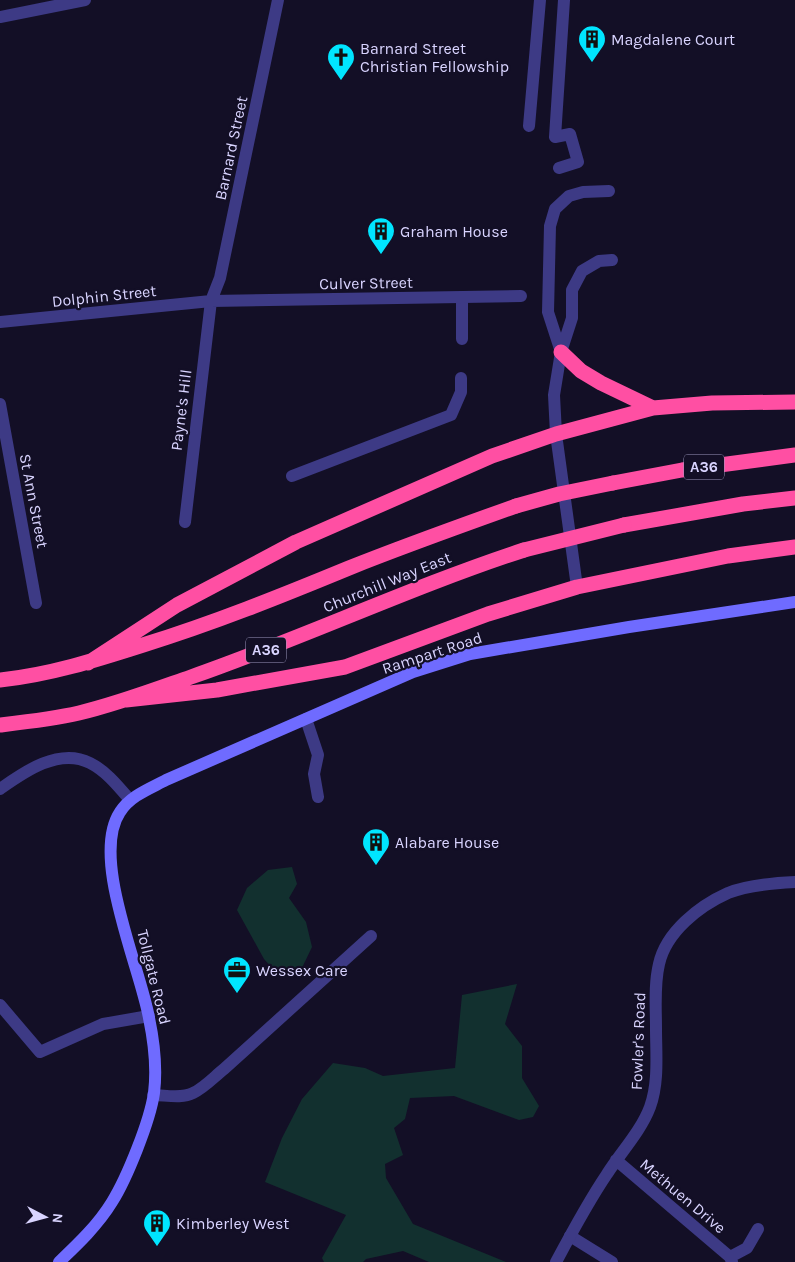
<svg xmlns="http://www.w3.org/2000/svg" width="795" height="1262" viewBox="0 0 795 1262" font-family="Karla,sans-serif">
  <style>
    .green { fill: #12302f }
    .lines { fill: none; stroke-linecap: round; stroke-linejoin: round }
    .lane { stroke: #3d3a85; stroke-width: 12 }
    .street { stroke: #3d3a85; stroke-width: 12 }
    .secondary { stroke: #6f6bff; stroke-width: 12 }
    .highway { stroke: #ff4fa3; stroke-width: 15 }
    .highway-bridge { stroke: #ff4fa3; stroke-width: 15 }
    .labels { text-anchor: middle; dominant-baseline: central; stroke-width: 4.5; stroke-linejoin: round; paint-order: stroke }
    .shield { fill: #130f26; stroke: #9e99be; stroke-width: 1 }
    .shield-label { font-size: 15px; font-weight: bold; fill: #d9d4ff }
    .poi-label { font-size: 16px; fill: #d9d4ff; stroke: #130f26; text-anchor: start }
    .street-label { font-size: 16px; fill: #d9d4ff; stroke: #130f26 }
  </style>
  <rect width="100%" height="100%" fill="#130f26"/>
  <path class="green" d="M 292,867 L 297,884 L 289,898 L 306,922 L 312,947 L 299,974 L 281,978 L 264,959 L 237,910 L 247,888 L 268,870 Z
    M 517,984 L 505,1024 L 522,1046 L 522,1078 L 539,1106 L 533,1117 L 519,1120 L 454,1096 L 410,1098 L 405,1119 L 394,1128 L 403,1155 L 385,1164 L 386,1178 L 413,1224 L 506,1262 L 429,1262 L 403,1251 L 366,1259 L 363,1262 L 324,1262 L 322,1258 L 346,1215 L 265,1182 L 282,1138 L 302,1099 L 333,1063 L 365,1068 L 383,1076 L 455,1068 L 462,995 Z"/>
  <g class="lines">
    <path class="lane" d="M 529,126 L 540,0
      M 462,339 L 462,297
      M 561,352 L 548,312 L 550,226 L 555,209 L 569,196 L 583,192 L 609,191
      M 561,352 L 572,318 L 572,290 L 582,271 L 599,261 L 612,260
      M 292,476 L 451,415 L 461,392 L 461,378
      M 306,719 L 318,755 L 314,774 L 318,797
      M 153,1095 C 165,1095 182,1099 193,1093 C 204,1088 214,1077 224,1069 L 371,936
      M 570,1236 L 612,1262"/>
    <path class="street" d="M 0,17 L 85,0
      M 559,168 L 578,162 L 570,134 L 555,137 L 564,0
      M 0,322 L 211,301 L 521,296
      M 561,352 L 554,395 L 556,434 L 577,587
      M 0,404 L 36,603
      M 185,522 L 211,301 L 220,278 L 278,0
      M 0,789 C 24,772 59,747 90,763 C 106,771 118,786 130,800
      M 0,1005 L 40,1052 L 103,1024 L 149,1016
      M 616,1160 L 730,1257 L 732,1262
      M 730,1257 L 747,1248 L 758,1229
      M 556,1262 C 572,1232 588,1202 607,1174 C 621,1152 641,1131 650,1107 C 659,1082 656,1054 656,1028 C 656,1007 654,985 659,964 C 666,932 699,906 728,893 C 748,885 773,883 795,882"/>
    <path class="secondary" d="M 59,1262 C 78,1244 98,1225 112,1202 C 127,1178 150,1121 154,1093 C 157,1069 154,1042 149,1018 C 140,967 90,857 120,812 C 130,796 149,789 166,780 L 413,672 L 470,654 L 629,627 L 795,602"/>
    <path class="highway" d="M 561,352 L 581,371 L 601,383 L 653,408 L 712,403 L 795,402
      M 613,483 L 682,470 L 795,455
      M 624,525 L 743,504 L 795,498
      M 88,663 L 177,605 L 296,542 L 492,456 L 556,434 L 653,408
      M 0,680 C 49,675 96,660 143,645 C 214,623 281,596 349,568 C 404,546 460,526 516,506
      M 126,700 L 217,690 L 345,667 L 488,614 L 577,587 L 728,556 L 795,547
      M 0,725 C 26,722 53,719 79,713 C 117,704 154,690 191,677 C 303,638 411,587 524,550"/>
    <path class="highway-bridge" d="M 516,506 L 559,494 L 613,483
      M 524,550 L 624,525"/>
  </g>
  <defs>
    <g id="building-pin" transform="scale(1.4375)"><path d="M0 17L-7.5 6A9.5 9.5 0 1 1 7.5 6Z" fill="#00e5ff" stroke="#130f26"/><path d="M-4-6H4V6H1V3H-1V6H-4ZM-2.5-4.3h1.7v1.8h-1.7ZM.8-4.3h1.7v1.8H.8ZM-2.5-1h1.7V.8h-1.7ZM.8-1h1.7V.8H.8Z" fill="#111"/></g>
    <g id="church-pin" transform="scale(1.4375)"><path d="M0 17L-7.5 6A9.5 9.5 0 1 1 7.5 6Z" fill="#00e5ff" stroke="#130f26"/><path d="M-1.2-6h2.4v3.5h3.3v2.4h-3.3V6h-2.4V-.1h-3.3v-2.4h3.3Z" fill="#111"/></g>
    <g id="office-pin" transform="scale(1.4375)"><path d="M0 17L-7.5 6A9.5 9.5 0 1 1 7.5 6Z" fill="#00e5ff" stroke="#130f26"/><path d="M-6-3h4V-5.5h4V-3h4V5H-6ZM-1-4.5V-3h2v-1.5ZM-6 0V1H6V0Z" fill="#111"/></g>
  </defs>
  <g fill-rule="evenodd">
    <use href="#building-pin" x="592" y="39"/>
    <use href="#church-pin" x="341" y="57"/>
    <use href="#building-pin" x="381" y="231"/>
    <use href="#building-pin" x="376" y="842"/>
    <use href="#office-pin" x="237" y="970"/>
    <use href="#building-pin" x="157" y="1223"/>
  </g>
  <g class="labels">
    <g class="shield">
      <rect x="684" y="454.5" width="40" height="25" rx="4"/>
      <rect x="246" y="637.5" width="40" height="25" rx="4"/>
    </g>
    <g class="shield-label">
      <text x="704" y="467">A36</text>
      <text x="266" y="650">A36</text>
    </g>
    <g class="poi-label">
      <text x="611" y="39">Magdalene Court</text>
      <text x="360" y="48">Barnard Street<tspan x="360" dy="18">Christian Fellowship</tspan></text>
      <text x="400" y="231">Graham House</text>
      <text x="395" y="842">Alabare House</text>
      <text x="256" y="970">Wessex Care</text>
      <text x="176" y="1223">Kimberley West</text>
    </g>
    <g class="street-label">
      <text transform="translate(231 148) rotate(-78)">Barnard Street</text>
      <text transform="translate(366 283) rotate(-1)">Culver Street</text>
      <text transform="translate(104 296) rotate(-6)">Dolphin Street</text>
      <text transform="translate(181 410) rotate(-83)">Payne's Hill</text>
      <text transform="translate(34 501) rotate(79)">St Ann Street</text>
      <text transform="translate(387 582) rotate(-22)">Churchill Way East</text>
      <text transform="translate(432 653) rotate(-18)">Rampart Road</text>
      <text transform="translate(154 977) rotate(76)">Tollgate Road</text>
      <text transform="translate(638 1041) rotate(-88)">Fowler's Road</text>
      <text transform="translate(683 1196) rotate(40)">Methuen Drive</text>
    </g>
  </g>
  <g transform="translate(45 1217) rotate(96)" stroke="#130f26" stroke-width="4" paint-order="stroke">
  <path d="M0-4L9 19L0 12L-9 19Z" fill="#d9d4ff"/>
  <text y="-8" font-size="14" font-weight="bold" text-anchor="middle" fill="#d9d4ff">N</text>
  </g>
</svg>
